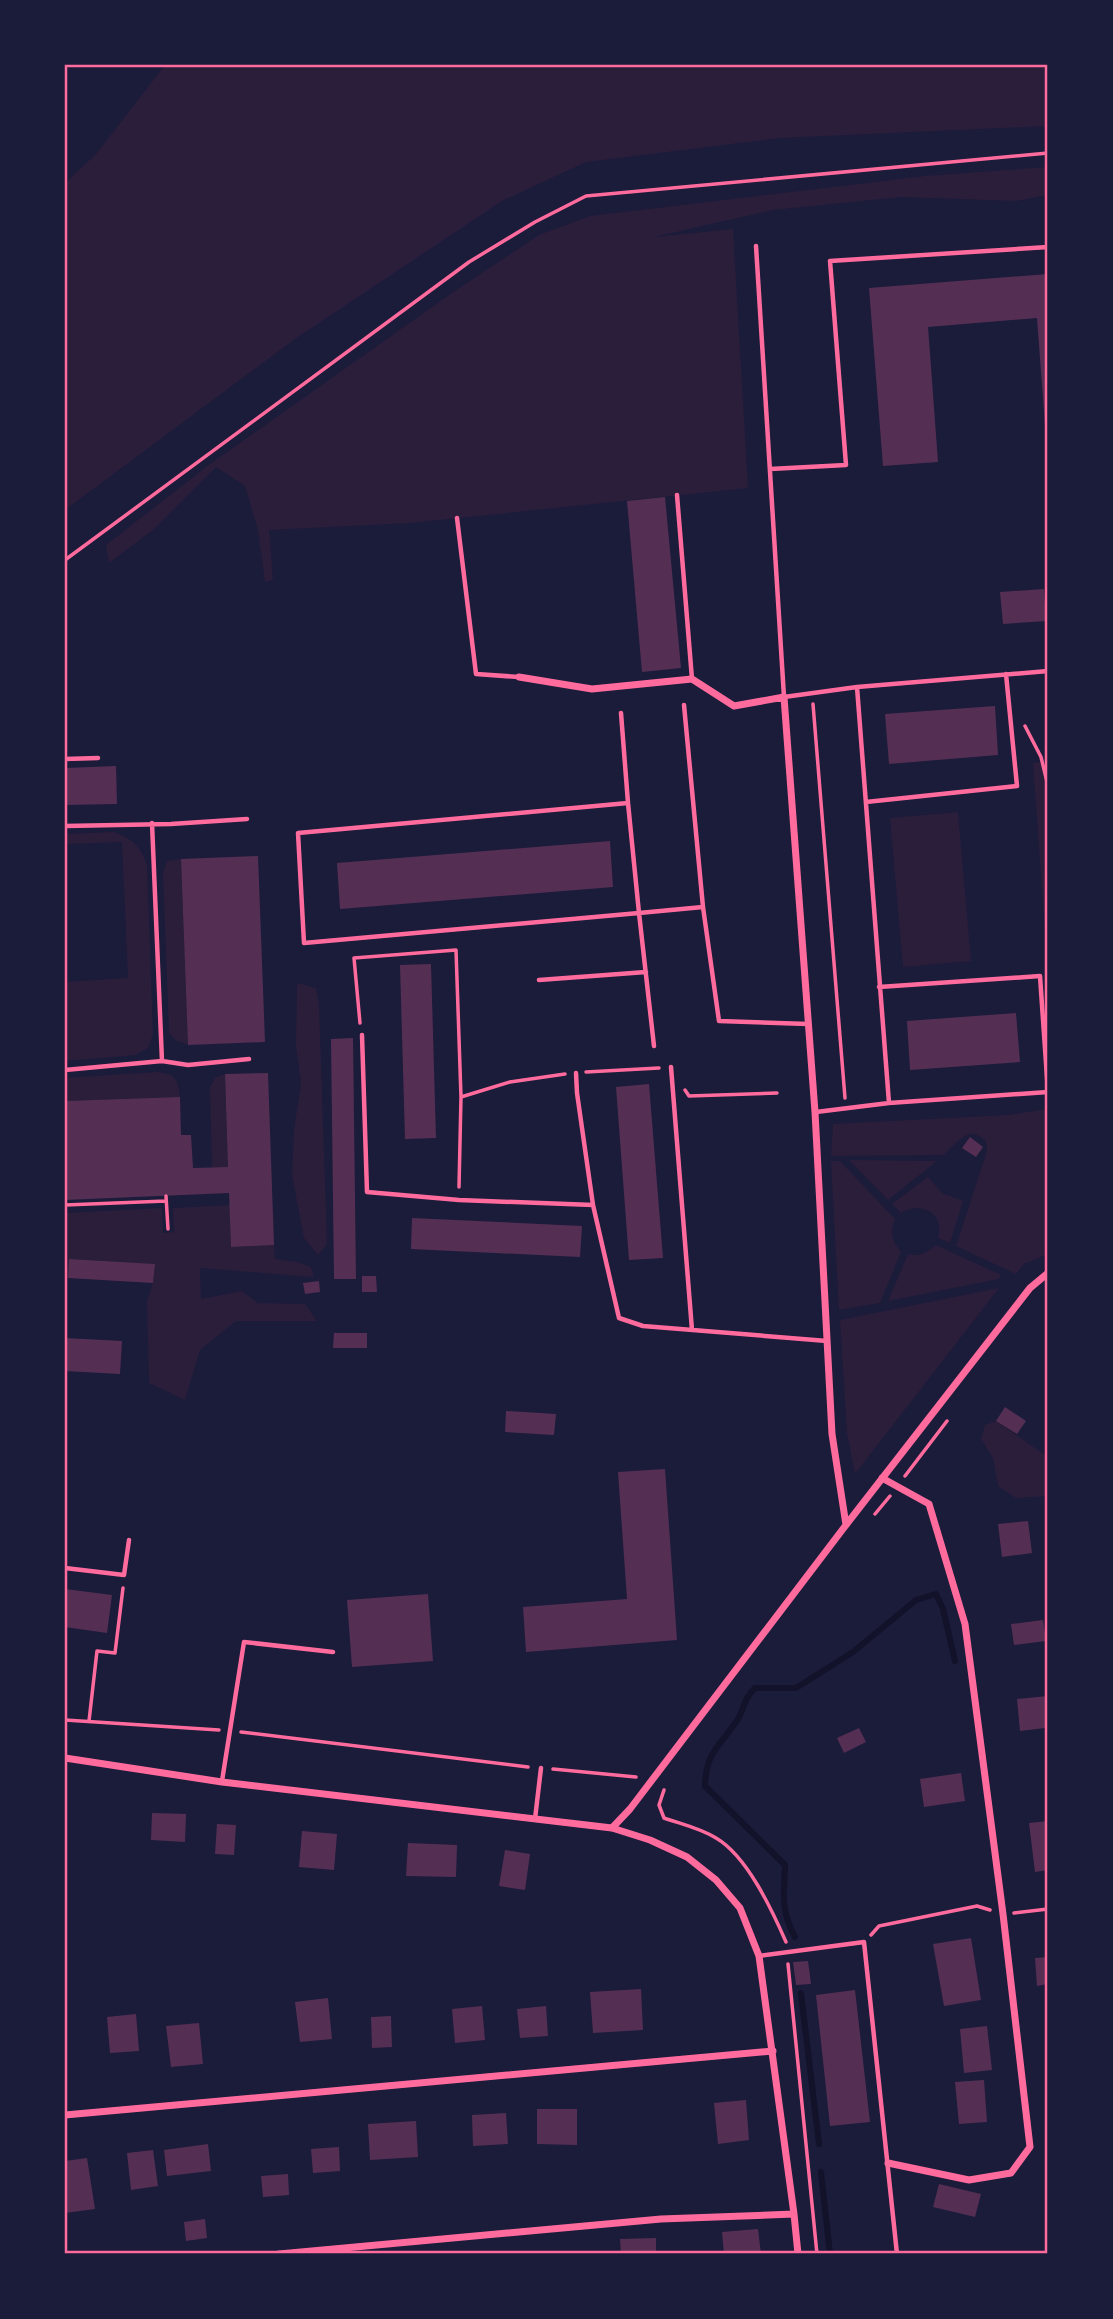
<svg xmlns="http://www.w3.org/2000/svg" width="1113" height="2319" viewBox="0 0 1113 2319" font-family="'Fira Sans Condensed',sans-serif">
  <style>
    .green { fill: #2a1e3b }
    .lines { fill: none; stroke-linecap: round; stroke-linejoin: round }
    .stream { stroke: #12122b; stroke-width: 6 }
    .building { fill: #542f53 }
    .path { stroke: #ff6b9d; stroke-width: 3.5 }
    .service { stroke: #ff6b9d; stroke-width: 4.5 }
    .minor { stroke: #ff6b9d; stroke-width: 7 }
    .neatline { fill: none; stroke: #ff6b9d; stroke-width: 2.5 }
  </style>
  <rect width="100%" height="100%" fill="#1b1b3a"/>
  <path class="green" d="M 165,65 L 1048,65 L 1048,126 L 780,138 L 586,162 L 502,201 L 295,339 L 65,510 L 65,183 L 96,154 Z
    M 1048,167 L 1048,195 L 1016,201 L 901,197 L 773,210 L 654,237 L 733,229 L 748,488 L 410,523 L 269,530 L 273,580 L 265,582 L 258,530 L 245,486 L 216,467 L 153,530 L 109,563 L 106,545 L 210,464 L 449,295 L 539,235 L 590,216 L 925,176 Z
    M 1048,761 L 1048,972 L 1033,763 Z
    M 958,812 L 971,961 L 903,967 L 890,818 Z
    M 114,832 C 134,840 139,845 147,864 L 153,1035 L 148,1048 L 136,1055 L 65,1061 L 65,982 L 128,978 L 122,842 L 65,844 L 65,834 Z
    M 181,859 L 188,1045 L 177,1041 L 169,1033 L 163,873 L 167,861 Z
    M 297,983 L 316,988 L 319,1004 L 327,1244 L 318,1255 L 304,1238 L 292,1175 L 294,1130 L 301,1083 L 296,1047 Z
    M 157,1072 C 176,1074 178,1079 180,1097 L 65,1101 L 65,1078 Z
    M 225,1074 L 228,1167 L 212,1167 L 210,1087 L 215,1078 Z
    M 1048,1109 L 1048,1254 L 1024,1264 L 1016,1274 L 956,1246 L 987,1151 C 987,1144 986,1139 979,1136 C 966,1128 953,1147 944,1155 L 831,1156 L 833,1124 L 1008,1115 Z
    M 849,1160 L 937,1161 L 888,1200 Z
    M 831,1161 L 840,1161 L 895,1219 C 890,1233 891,1239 901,1252 L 880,1303 L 839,1310 Z
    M 928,1177 L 942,1193 L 963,1201 L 950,1243 L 938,1238 C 939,1234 940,1230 939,1226 C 937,1208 914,1204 901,1213 L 892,1204 Z
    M 230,1205 L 231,1247 L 274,1245 L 275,1259 L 297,1262 L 311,1267 L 314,1277 L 200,1268 L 201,1299 L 242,1291 L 258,1303 L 305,1304 L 317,1321 L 236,1321 L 200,1350 L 185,1400 L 149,1383 L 147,1301 L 153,1283 L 155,1264 L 70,1259 L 68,1278 L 65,1278 L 65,1213 L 162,1208 L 163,1233 L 174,1232 L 173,1208 Z
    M 936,1245 L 1001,1275 L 999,1279 L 888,1301 L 908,1254 C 920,1257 927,1252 936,1245 Z
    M 999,1288 L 855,1474 L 847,1433 L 840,1320 Z
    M 996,1421 L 1048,1457 L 1048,1496 L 1016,1498 L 998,1486 L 993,1458 L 981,1439 L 985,1425 Z"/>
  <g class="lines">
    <path class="stream" d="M 795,1937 C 780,1908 784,1896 785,1865 L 705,1786 C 706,1752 719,1747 736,1722 C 745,1710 742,1700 755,1688 L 796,1688 L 853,1652 L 916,1600 L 936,1594 L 943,1609 L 955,1661
      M 801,1993 L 819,2144
      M 821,2172 L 830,2254"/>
  </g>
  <path class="building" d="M 1048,274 L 1048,439 L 1046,439 L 1037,318 L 928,327 L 938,462 L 883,466 L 869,288 Z
    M 665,497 L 681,668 L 642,672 L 627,501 Z
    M 1044,589 L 1046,621 L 1003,624 L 1000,592 Z
    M 995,706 L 998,755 L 889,764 L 885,714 Z
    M 116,766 L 117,804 L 65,805 L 65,768 Z
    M 610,841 L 613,887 L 340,909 L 337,863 Z
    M 258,856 L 265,1042 L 188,1045 L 181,859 Z
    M 431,964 L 436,1138 L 405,1139 L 400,965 Z
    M 1016,1013 L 1020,1062 L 910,1070 L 907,1021 Z
    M 353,1038 L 356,1279 L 334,1279 L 331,1039 Z
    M 268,1073 L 274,1245 L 231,1247 L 229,1193 L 65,1200 L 65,1101 L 180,1097 L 181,1135 L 191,1135 L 193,1168 L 228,1167 L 225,1074 Z
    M 649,1084 L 663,1258 L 629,1260 L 616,1087 Z
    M 970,1137 L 983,1147 L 976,1157 L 962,1148 Z
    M 412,1218 L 582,1226 L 580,1257 L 411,1249 Z
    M 69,1259 L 155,1264 L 153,1283 L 68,1278 Z
    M 362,1276 L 376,1276 L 377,1292 L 362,1292 Z
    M 319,1281 L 320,1292 L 305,1294 L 303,1283 Z
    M 334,1333 L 367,1333 L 367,1348 L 333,1348 Z
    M 65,1338 L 122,1341 L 120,1374 L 65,1371 Z
    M 1005,1407 L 1026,1421 L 1017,1434 L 996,1421 Z
    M 506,1411 L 556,1414 L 554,1435 L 505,1432 Z
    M 665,1469 L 677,1640 L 526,1652 L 523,1607 L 627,1599 L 618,1472 Z
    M 1028,1521 L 1032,1553 L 1002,1557 L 998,1524 Z
    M 65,1589 L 112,1595 L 107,1633 L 65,1627 Z
    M 428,1594 L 433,1661 L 352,1667 L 347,1600 Z
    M 1043,1620 L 1046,1641 L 1014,1645 L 1011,1624 Z
    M 1048,1696 L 1048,1732 L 1045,1732 L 1045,1728 L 1020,1731 L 1017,1699 Z
    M 859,1728 L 866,1742 L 844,1753 L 837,1738 Z
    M 961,1773 L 965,1801 L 924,1807 L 920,1779 Z
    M 152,1813 L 186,1814 L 185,1842 L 151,1840 Z
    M 1048,1821 L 1048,1870 L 1035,1872 L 1029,1823 Z
    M 217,1824 L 236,1825 L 234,1855 L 215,1854 Z
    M 302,1831 L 337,1834 L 334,1870 L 299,1867 Z
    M 408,1843 L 457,1845 L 456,1877 L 406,1876 Z
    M 505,1850 L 530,1854 L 525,1890 L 499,1886 Z
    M 971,1938 L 981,2000 L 944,2006 L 933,1944 Z
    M 1048,1957 L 1048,1984 L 1037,1986 L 1035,1958 Z
    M 808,1961 L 811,1984 L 796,1985 L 793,1962 Z
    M 641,1989 L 643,2030 L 593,2033 L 590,1992 Z
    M 855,1990 L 870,2122 L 830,2126 L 816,1995 Z
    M 328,1998 L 332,2039 L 300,2042 L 295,2002 Z
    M 482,2006 L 485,2040 L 455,2043 L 452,2009 Z
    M 546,2006 L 548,2036 L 520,2038 L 517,2009 Z
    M 136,2014 L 139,2051 L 110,2053 L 107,2017 Z
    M 391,2016 L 392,2047 L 372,2048 L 371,2017 Z
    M 199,2023 L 203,2064 L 171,2067 L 166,2026 Z
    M 987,2026 L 992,2070 L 964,2073 L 960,2029 Z
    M 984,2080 L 987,2122 L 959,2124 L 955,2082 Z
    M 746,2100 L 749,2140 L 718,2144 L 714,2103 Z
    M 537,2109 L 577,2109 L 577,2145 L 537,2144 Z
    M 506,2113 L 508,2144 L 473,2146 L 472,2115 Z
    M 416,2121 L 418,2157 L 370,2160 L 368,2124 Z
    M 208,2144 L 211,2171 L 167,2176 L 164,2150 Z
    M 339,2147 L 340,2171 L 313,2173 L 311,2149 Z
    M 153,2150 L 158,2186 L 131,2190 L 127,2153 Z
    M 87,2158 L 95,2209 L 65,2213 L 65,2161 Z
    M 288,2174 L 289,2195 L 263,2197 L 261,2176 Z
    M 939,2184 L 981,2194 L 975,2217 L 933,2207 Z
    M 205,2219 L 207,2238 L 186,2241 L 184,2222 Z
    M 758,2229 L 761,2254 L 724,2254 L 722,2232 Z
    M 656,2238 L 656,2254 L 621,2254 L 620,2239 Z"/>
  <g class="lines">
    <path class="path" d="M 65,560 L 469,262 L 535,222 L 586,196 L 1048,153
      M 813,704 L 845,1098
      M 1025,726 L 1041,757 L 1048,786
      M 360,1023 L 354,958 L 456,950 L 461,1097 L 510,1082 L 565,1074
      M 586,1072 L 659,1068
      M 685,1090 L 689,1096 L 777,1093
      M 459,1187 L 461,1097
      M 166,1196 L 168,1229
      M 65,1205 L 166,1201
      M 905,1476 L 947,1421
      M 875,1514 L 890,1496
      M 65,1720 L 219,1730
      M 89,1721 L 97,1651 L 115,1653 L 123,1588
      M 241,1732 L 528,1767
      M 553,1769 L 636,1777
      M 664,1790 L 659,1805 L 664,1818 C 681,1824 700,1828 716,1838 C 747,1856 772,1910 786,1942
      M 1014,1913 L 1048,1909
      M 871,1935 L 879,1926 L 977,1906 L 990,1910
      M 788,1964 L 817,2254"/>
    <path class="service" d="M 756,246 L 784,697 L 857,687 L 1048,671
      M 770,469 L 846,465 L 830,261 L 1048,247
      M 677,495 L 692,679
      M 457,518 L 476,674 L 519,677
      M 684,705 L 703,907 L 719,1021 L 808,1024
      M 621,713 L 628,803
      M 65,759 L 98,758
      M 866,802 L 1017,786 L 1006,674
      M 152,823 L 162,1061
      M 65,826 L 171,824 L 247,819
      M 539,980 L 646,972
      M 879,987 L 1040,976 L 1048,1092 L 889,1103
      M 362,1035 L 367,1192 L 459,1200 L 593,1205 L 619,1318 L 643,1326 L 827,1341
      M 654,1046 L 639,913 L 304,943 L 298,833 L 628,803 L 639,913 L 703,907
      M 671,1067 L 692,1330
      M 65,1070 L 162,1061 L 188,1065 L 249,1059
      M 576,1073 L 577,1093 L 593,1205
      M 816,1112 L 889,1103 L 857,687
      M 65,1568 L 124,1575 L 129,1540
      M 222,1781 L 244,1642 L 333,1652
      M 535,1819 L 541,1768
      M 759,1956 L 864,1942 L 897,2254"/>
    <path class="minor" d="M 519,677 L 592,689 L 692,679 L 734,706 L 784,697 L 815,1112 L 832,1434 L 846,1525 L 630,1809 L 612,1828
      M 882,1478 L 929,1504 L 965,1624 L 1003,1914 L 1030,2147 L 1011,2173 L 969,2180 L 888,2163
      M 846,1525 L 1030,1288 L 1048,1273
      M 65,1758 L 222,1782 L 612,1828 L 650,1840 L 687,1857 L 716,1880 L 740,1908 L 759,1956 L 794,2214 L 798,2254
      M 65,2115 L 773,2051
      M 279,2254 L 661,2219 L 794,2214"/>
  </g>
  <rect width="1113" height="2319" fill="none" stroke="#1b1b3a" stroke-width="133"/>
  <rect x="66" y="66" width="980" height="2186" class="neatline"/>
</svg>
